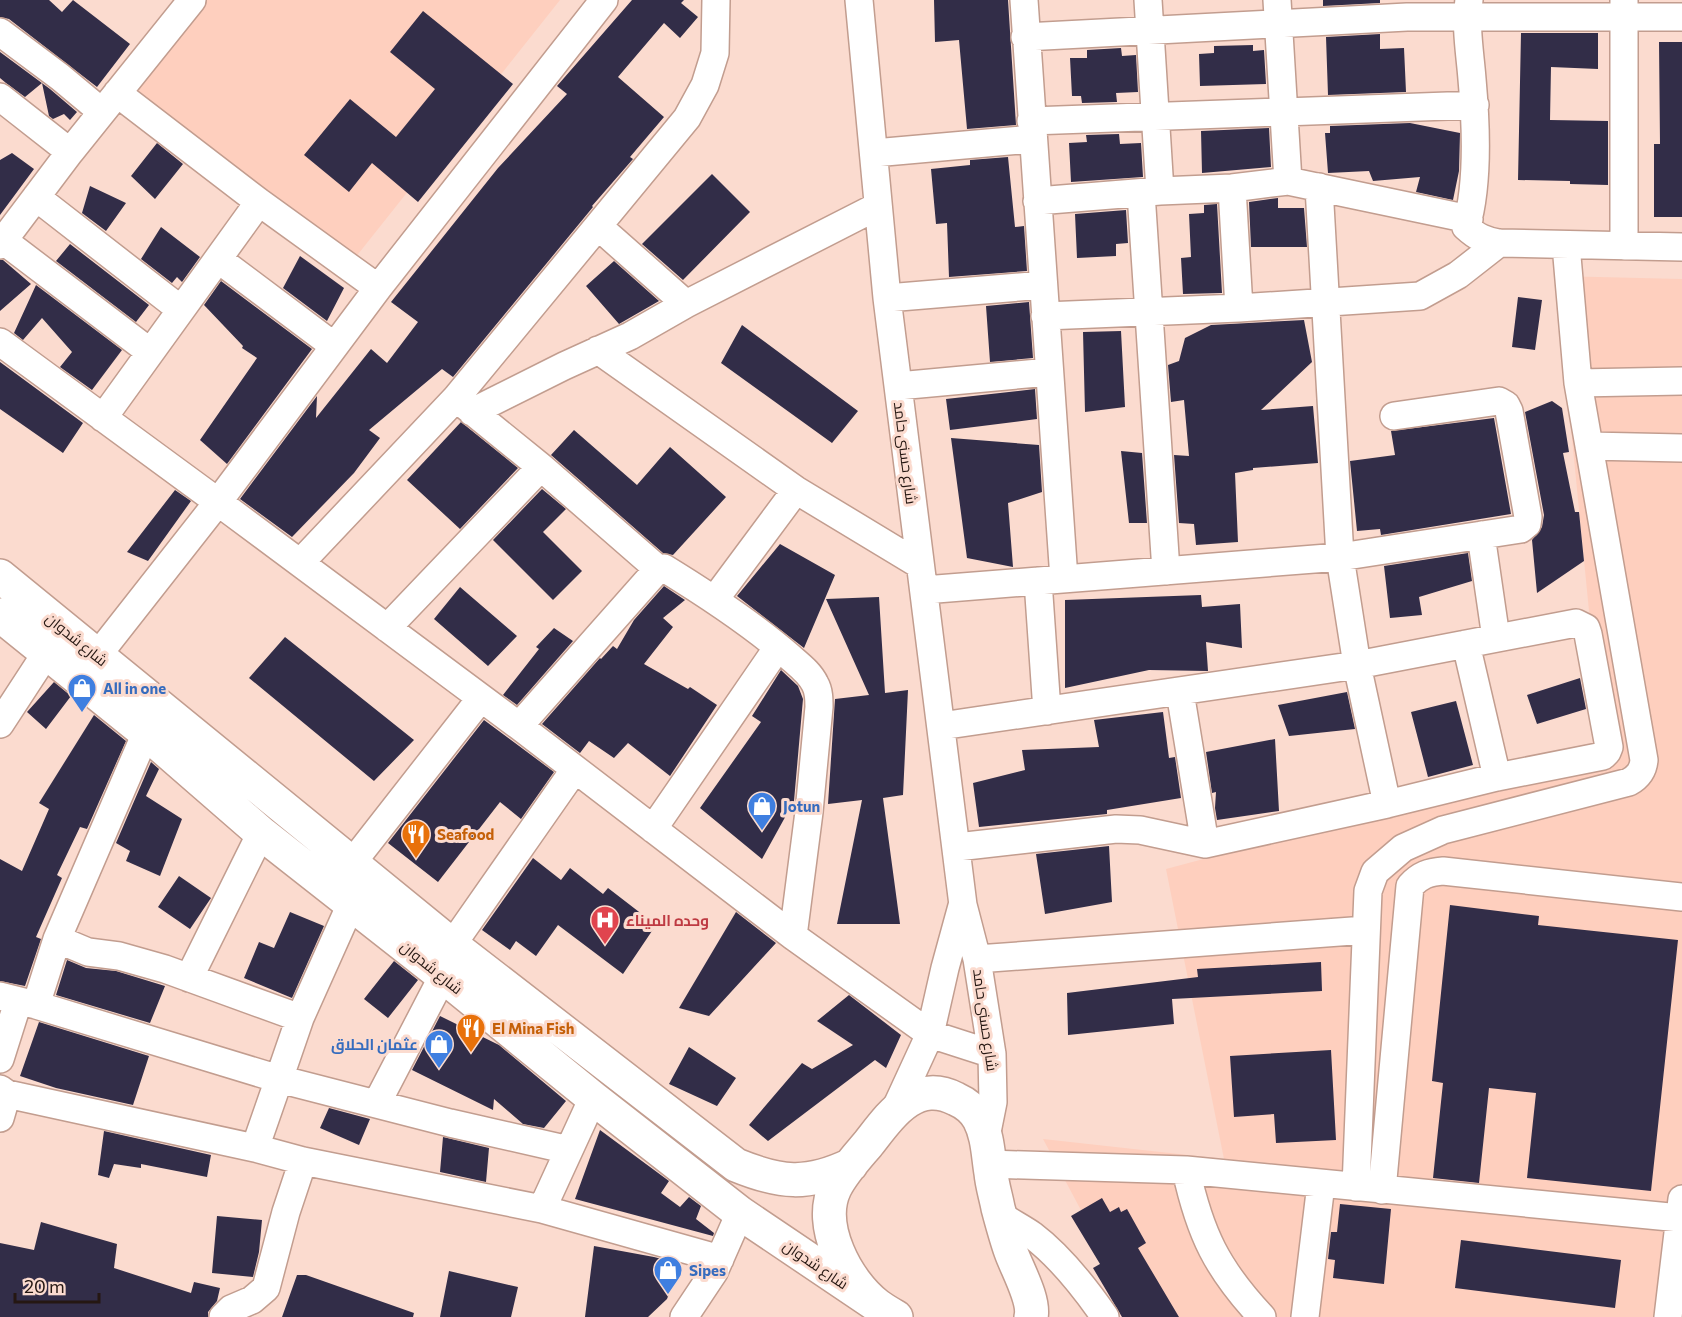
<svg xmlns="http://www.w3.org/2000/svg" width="1682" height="1317" viewBox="0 0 1682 1317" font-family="Commissioner,Cairo,sans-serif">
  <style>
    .built { fill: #fecfbe }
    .building { fill: #322d48 }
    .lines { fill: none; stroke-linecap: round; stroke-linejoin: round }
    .minor-casing { stroke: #c29d8f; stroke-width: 30 }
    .major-casing { stroke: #c29d8f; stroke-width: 36 }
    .minor { stroke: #fff; stroke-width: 27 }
    .major { stroke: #fff; stroke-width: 33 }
    .labels { text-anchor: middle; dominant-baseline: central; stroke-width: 6; stroke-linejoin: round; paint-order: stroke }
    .street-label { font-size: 15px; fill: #251712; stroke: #fbdbcf }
    .shop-label { font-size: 15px; font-weight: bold; fill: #366cbe; stroke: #fbdbcf; text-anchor: start }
    .food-label { font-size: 15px; font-weight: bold; fill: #c56008; stroke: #fbdbcf; text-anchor: start }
    .health-label { font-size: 15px; font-weight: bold; fill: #be3a42; stroke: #fbdbcf; text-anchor: start }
  </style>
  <rect width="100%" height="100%" fill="#fbdbcf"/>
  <path class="built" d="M 206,0 L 560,0 L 355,258 L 131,93 Z
    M 1556,276 L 1682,279 L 1682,1317 L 1138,1317 L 1043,1139 L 1224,1159 L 1166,869 L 1603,753 Z"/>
  <path class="building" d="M 0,0 L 49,0 L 62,12 L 73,0 L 130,44 L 97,87 L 9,19 L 0,17 Z
    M 632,0 L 684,0 L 681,3 L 698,17 L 680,38 L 664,23 L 618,77 L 664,117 L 630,157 L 633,159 L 592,206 L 593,207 L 453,377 L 442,369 L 369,430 L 380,438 L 354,473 L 292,537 L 240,499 L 317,396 L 316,418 L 371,349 L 387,363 L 418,322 L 391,302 L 498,168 L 567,94 L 557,86 Z
    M 934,0 L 1008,0 L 1016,125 L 967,129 L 959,40 L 935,42 Z
    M 1323,0 L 1380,0 L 1380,3 L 1323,6 Z
    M 423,11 L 513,84 L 418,202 L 372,163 L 349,192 L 304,155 L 350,99 L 396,137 L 435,89 L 390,52 Z
    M 1521,33 L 1598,33 L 1598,69 L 1551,67 L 1550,120 L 1608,121 L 1608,185 L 1570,184 L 1570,181 L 1518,180 Z
    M 1380,34 L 1380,49 L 1404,48 L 1406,92 L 1328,95 L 1326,37 Z
    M 1659,42 L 1682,42 L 1682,217 L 1654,217 L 1654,144 L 1660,144 Z
    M 1253,45 L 1253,51 L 1264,50 L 1266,84 L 1200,86 L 1199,54 L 1214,53 L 1214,46 Z
    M 1121,48 L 1122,56 L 1136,55 L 1138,92 L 1116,93 L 1117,102 L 1082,103 L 1081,96 L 1072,96 L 1070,58 L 1087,58 L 1087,50 Z
    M 0,52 L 50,89 L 77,112 L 70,120 L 64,114 L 53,119 L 49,116 L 42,83 L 25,97 L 6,83 L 0,78 Z
    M 1410,123 L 1460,133 L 1459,171 L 1453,200 L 1416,192 L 1420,177 L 1373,181 L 1369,171 L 1328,173 L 1325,133 L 1330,133 L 1330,126 Z
    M 1269,128 L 1271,167 L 1202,173 L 1201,131 Z
    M 1119,134 L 1120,144 L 1141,143 L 1143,177 L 1071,182 L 1069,143 L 1087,142 L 1086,135 Z
    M 157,143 L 183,164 L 155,199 L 131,176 Z
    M 12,153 L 34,169 L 0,215 L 0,160 Z
    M 1008,157 L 1015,227 L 1024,226 L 1027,271 L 949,277 L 947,223 L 936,224 L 931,169 L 970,165 L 970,160 Z
    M 712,174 L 750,212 L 683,280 L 642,244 Z
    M 90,186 L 126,203 L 106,231 L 82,213 Z
    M 1278,198 L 1278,208 L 1304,208 L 1307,247 L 1251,247 L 1249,202 Z
    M 1217,204 L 1222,293 L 1183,294 L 1181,258 L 1191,257 L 1189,214 L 1204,213 L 1204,205 Z
    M 1126,210 L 1128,243 L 1116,244 L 1116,256 L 1077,258 L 1075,214 Z
    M 161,227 L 200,257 L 182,282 L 177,277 L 172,283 L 141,259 Z
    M 70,244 L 149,305 L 136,322 L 56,261 Z
    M 300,256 L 344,288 L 327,321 L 283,288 Z
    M 0,260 L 3,260 L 31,284 L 0,311 Z
    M 614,261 L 659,301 L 619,324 L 586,286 Z
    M 221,281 L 312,349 L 227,464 L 200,440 L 257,358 L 242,348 L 243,346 L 204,305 Z
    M 36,285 L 122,350 L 92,390 L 60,367 L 72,352 L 42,318 L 23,340 L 14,333 Z
    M 1518,297 L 1542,300 L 1535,350 L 1512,347 Z
    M 1029,302 L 1033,358 L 990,362 L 986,306 Z
    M 1304,320 L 1312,362 L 1261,410 L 1313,406 L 1318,463 L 1253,468 L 1253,470 L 1235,473 L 1238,542 L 1196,545 L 1194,524 L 1179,523 L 1174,455 L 1189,456 L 1184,400 L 1171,402 L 1168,365 L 1179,361 L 1185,338 L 1211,325 Z
    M 742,325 L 858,411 L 832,443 L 721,363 Z
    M 1121,331 L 1125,407 L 1085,412 L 1083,332 Z
    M 0,362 L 83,423 L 63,453 L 0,409 Z
    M 1035,389 L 1037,419 L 950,430 L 946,399 Z
    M 1552,401 L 1562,408 L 1569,452 L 1563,453 L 1575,512 L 1579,512 L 1584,561 L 1537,593 L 1532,540 L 1542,527 L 1544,515 L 1525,412 Z
    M 1494,418 L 1511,514 L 1381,535 L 1380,529 L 1357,531 L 1350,461 L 1395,455 L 1391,431 Z
    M 461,422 L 518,468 L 460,529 L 407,480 Z
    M 574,430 L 637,485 L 670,447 L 726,497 L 673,555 L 663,553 L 551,455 Z
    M 951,438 L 1039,445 L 1042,492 L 1008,503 L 1013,567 L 967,558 Z
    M 1121,451 L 1142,453 L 1147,523 L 1129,523 Z
    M 542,489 L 566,509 L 543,532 L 582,571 L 553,600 L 493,540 Z
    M 175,490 L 191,501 L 148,561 L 127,552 Z
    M 780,544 L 835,575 L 804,648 L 737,596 Z
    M 1468,553 L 1472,581 L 1419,597 L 1422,615 L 1390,618 L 1384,566 Z
    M 664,586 L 685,600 L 663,618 L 673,627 L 644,664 L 688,689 L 690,687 L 717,705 L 670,776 L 628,743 L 614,758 L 589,741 L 580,753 L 542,724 L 600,658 L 601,659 L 613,646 L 617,649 L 634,620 Z
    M 460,587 L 517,636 L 488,666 L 434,619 Z
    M 1201,595 L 1202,607 L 1240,604 L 1242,648 L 1206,642 L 1208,671 L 1149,670 L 1065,688 L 1065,600 Z
    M 879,597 L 885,693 L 908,690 L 903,795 L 883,798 L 900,924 L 837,924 L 862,800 L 828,804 L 835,699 L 869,695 L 826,599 Z
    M 554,628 L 573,641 L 517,705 L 503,695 L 539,649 L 536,647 Z
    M 285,637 L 414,740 L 374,781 L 249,678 Z
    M 781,670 L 798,686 L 803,699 L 794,801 L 762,859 L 700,808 L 761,722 L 752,716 Z
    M 1580,678 L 1586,709 L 1537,724 L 1527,695 Z
    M 54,682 L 71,696 L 46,729 L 27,712 Z
    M 1347,692 L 1355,729 L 1289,736 L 1278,705 Z
    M 1456,701 L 1473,765 L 1428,777 L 1411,712 Z
    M 1163,712 L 1169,758 L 1175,757 L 1181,798 L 1107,810 L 1107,814 L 979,827 L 973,783 L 1025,770 L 1022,750 L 1099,747 L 1094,720 Z
    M 94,715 L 126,741 L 87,829 L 80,827 L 57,875 L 62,878 L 36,937 L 41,939 L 25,986 L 0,981 L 0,859 L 22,871 L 49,809 L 39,803 Z
    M 484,720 L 554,772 L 521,819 L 500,802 L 438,882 L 388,843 Z
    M 1275,739 L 1279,811 L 1217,820 L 1215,808 L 1216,792 L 1212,793 L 1206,752 Z
    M 151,762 L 159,769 L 146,796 L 182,819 L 160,876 L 126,861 L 130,851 L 116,843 Z
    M 1109,846 L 1112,902 L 1045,914 L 1036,854 Z
    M 533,858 L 561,880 L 570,868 L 603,894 L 608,888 L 656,925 L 623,974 L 558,925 L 536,956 L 516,941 L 510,950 L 482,930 Z
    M 179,876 L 211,898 L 190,929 L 158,907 Z
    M 1450,905 L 1539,916 L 1538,925 L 1678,940 L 1651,1191 L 1527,1178 L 1536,1093 L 1489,1088 L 1479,1183 L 1433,1178 L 1443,1083 L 1432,1081 Z
    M 290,912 L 324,926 L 292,998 L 244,978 L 259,942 L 274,948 Z
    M 736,912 L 776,943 L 709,1016 L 679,1008 Z
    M 67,960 L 86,968 L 116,971 L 165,986 L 150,1023 L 56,995 Z
    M 394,961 L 418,980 L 388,1018 L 364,999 Z
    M 1321,962 L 1322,991 L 1172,999 L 1174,1024 L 1068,1035 L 1067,993 L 1198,977 L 1197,969 Z
    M 849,995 L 901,1035 L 886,1068 L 875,1060 L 768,1141 L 749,1125 L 802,1063 L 812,1069 L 853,1045 L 817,1021 Z
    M 440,1016 L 499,1045 L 566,1101 L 544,1128 L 523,1124 L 494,1099 L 493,1110 L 412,1070 Z
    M 39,1022 L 149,1056 L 133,1105 L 56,1088 L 20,1076 Z
    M 689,1047 L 736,1078 L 717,1106 L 669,1084 Z
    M 1331,1050 L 1336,1140 L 1276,1143 L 1274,1114 L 1234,1117 L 1230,1056 Z
    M 329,1108 L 370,1119 L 359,1145 L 320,1128 Z
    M 600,1130 L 669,1181 L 661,1193 L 680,1207 L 689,1197 L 701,1206 L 696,1219 L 714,1233 L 713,1236 L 575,1199 Z
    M 104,1131 L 211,1155 L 207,1177 L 141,1164 L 141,1168 L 114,1164 L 109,1178 L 98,1175 Z
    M 443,1137 L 489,1148 L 486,1182 L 440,1172 Z
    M 1102,1198 L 1110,1212 L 1119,1207 L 1121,1212 L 1127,1209 L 1146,1243 L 1138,1248 L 1179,1317 L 1122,1317 L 1093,1268 L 1100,1264 L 1071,1216 Z
    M 1340,1204 L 1391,1209 L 1384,1284 L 1333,1278 L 1335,1260 L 1328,1259 L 1331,1232 L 1337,1232 Z
    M 217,1216 L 262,1220 L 259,1252 L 253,1277 L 212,1273 Z
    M 41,1222 L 117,1244 L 114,1268 L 191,1293 L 194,1282 L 220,1288 L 217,1301 L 208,1312 L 208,1317 L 0,1317 L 0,1243 L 34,1250 Z
    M 1461,1240 L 1621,1260 L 1615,1308 L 1455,1288 Z
    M 594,1246 L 654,1257 L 681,1264 L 667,1299 L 648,1317 L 585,1317 Z
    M 449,1271 L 518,1287 L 511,1317 L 440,1317 Z
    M 297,1275 L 306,1275 L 414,1313 L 413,1317 L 282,1317 Z"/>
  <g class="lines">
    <g class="minor-casing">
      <path id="minor" d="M 859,0 L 887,298 L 963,905 L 977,959 L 992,1054 L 993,1102 L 986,1137
        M 1024,0 L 1064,579
        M 1148,0 L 1160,191
        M 1277,0 L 1288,181
        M 1469,0 C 1465,26 1470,53 1472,79 C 1476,123 1479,184 1466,227 C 1477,237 1485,241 1499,243 L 1682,247
        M 1624,1 L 1624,246
        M 0,32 L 60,77 L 102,112
        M 1025,37 L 1407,17 L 1682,17
        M 117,93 L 259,202 L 378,288 L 604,0
        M 0,97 L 70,152
        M 1031,121 L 1475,105
        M 874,153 L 1032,139
        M 1319,187 L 1340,557 L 1357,665 L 1387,804
        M 1232,188 L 1239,308
        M 1141,193 L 1166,571
        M 36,197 L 180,309
        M 1037,201 L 1160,191 L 1232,188 L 1288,181 L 1469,219
        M 599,227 L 686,304
        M 0,238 L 150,352
        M 0,245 L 70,152 L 192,0
        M 218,259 L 334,346
        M 887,298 L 1043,285
        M 1045,316 L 1239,308 L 1420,296 L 1458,275 L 1499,243
        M 0,342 L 218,502 L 519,726 L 793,936 L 930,1034 L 992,1054
        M 598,350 L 796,490 L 920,565
        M 1578,383 L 1682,381
        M 898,386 L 1049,372
        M 456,398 L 541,467 L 658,569 L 664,568 C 708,595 751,623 790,657 C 799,665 810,673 815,684 C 819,691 819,699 819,707 L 809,812 L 793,936
        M 472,412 L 564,366 L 630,336 L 686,304 L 878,206
        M 103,418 L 259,202
        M 1589,446 L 1682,448
        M 1481,535 L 1496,638
        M 300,563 L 456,398 L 687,118 L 705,85 L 715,53 L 716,0
        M 1038,581 L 1047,711
        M 924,590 L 1340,557 L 1521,529 L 1527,524 L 1528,517 L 1509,411 L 1506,405 L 1499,401 L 1394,416
        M 715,599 L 796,490
        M 387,628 L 541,467
        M 1466,644 L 1497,777
        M 97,656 L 218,502 L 378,288
        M 1180,692 L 1205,844
        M 0,724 L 47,652
        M 519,726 L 658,569
        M 941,726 L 1357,665 L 1576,623 L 1586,628 L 1588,634 L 1609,747 L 1607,752 L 1603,756 L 1497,777 L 1387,804 L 1205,844 L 1140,830 L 1116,829 L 957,847
        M 653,829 L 778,647
        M 352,863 L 481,698
        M 57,939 L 88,952 L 119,956 L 165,969 L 300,1018 L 351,904
        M 452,945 L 575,769
        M 977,959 L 1366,930
        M 189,978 L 261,833
        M 0,996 L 36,1005 L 279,1079 L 255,1148 L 7,1094 L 0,1089
        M 36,1005 L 57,939 L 146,733
        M 300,1018 L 279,1079 L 450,1123 L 569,1150
        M 0,1059 L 18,1002
        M 377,1103 L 443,976
        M 895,1110 L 930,1034 L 945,968 L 962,906
        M 0,1118 L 7,1094
        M 255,1148 L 303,1161 L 542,1209 L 593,1098
        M 989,1164 L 1186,1170 L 1680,1218
        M 1186,1170 C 1200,1234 1217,1269 1262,1317
        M 1356,1187 L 1368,891 L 1375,872 L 1403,848 L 1443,830 L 1629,782 C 1638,777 1643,771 1644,760 L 1578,383 L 1566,245
        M 1382,1190 L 1410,886 C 1420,875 1429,872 1443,871 L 1682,897
        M 542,1209 L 720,1259
        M 1000,1215 C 1010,1222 1022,1228 1032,1235 C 1061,1257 1085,1288 1105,1317
        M 223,1317 L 231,1309 L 252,1300 L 266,1288 L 286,1212 L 303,1161
        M 684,1317 L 714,1272 L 740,1213
        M 1305,1317 L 1321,1184
        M 1668,1317 L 1682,1199"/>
    </g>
    <g class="major-casing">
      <path id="major" d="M 0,576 L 452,945 L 736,1165 C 780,1183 807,1186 851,1165
        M 0,615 L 146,733 L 261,833 L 443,976 L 593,1098 L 740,1213 L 875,1304
        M 896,1317 C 889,1313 882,1309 877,1305 C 846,1281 817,1225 835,1188 C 843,1172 857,1157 868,1144 C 890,1116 915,1078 956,1099 C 965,1103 974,1110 979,1119 C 988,1136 988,1155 991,1173 C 992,1185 996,1197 998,1208 C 1002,1223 1006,1238 1011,1252 C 1017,1269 1035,1300 1031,1317"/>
    </g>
    <use href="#minor" class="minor"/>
    <use href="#major" class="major"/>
  </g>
  <defs>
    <g id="shop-pin" transform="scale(1.5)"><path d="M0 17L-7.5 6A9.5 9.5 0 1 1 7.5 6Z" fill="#3f7fe0" stroke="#fbdbcf"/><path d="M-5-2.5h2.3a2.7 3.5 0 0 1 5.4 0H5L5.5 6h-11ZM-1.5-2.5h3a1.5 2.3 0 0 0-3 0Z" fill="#fff"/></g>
    <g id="restaurant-pin" transform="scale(1.5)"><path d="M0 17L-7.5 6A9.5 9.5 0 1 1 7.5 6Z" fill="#e8710a" stroke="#fbdbcf"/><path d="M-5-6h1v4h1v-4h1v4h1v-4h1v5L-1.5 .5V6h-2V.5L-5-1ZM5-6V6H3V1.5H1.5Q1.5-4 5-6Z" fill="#fff"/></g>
    <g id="hospital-pin" transform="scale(1.5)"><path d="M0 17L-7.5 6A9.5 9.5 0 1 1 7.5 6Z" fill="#e0444e" stroke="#fbdbcf"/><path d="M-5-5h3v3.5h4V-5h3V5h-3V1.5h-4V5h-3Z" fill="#fff"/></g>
  </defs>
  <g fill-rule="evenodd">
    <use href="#shop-pin" x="82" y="688"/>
    <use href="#shop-pin" x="762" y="806"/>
    <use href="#restaurant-pin" x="416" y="834"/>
    <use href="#hospital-pin" x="605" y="920"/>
    <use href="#restaurant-pin" x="471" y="1028"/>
    <use href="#shop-pin" x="439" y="1044"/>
    <use href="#shop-pin" x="668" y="1270"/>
  </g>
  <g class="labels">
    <g class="street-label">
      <text transform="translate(906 453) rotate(83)">شارع حسنى حامد</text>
      <text transform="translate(77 639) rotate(39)">شارع شدوان</text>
      <text transform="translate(432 967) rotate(39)">شارع شدوان</text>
      <text transform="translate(986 1020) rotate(82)">شارع حسنى حامد</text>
      <text transform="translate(816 1264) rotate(34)">شارع شدوان</text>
    </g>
    <g class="shop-label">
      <text x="103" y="688">All in one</text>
      <text x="783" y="806">Jotun</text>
      <text x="418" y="1044" text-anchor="end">عثمان الحلاق</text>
      <text x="689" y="1270">Sipes</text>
    </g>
    <g class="food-label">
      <text x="437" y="834">Seafood</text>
      <text x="492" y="1028">El Mina Fish</text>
    </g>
    <g class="health-label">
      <text x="626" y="920">وحده الميناء</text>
    </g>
  </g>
  <path d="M15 1293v9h84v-9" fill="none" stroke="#251712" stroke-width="3"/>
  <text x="24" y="1293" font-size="18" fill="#251712" stroke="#fbdbcf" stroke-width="4.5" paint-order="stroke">20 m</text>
</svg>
